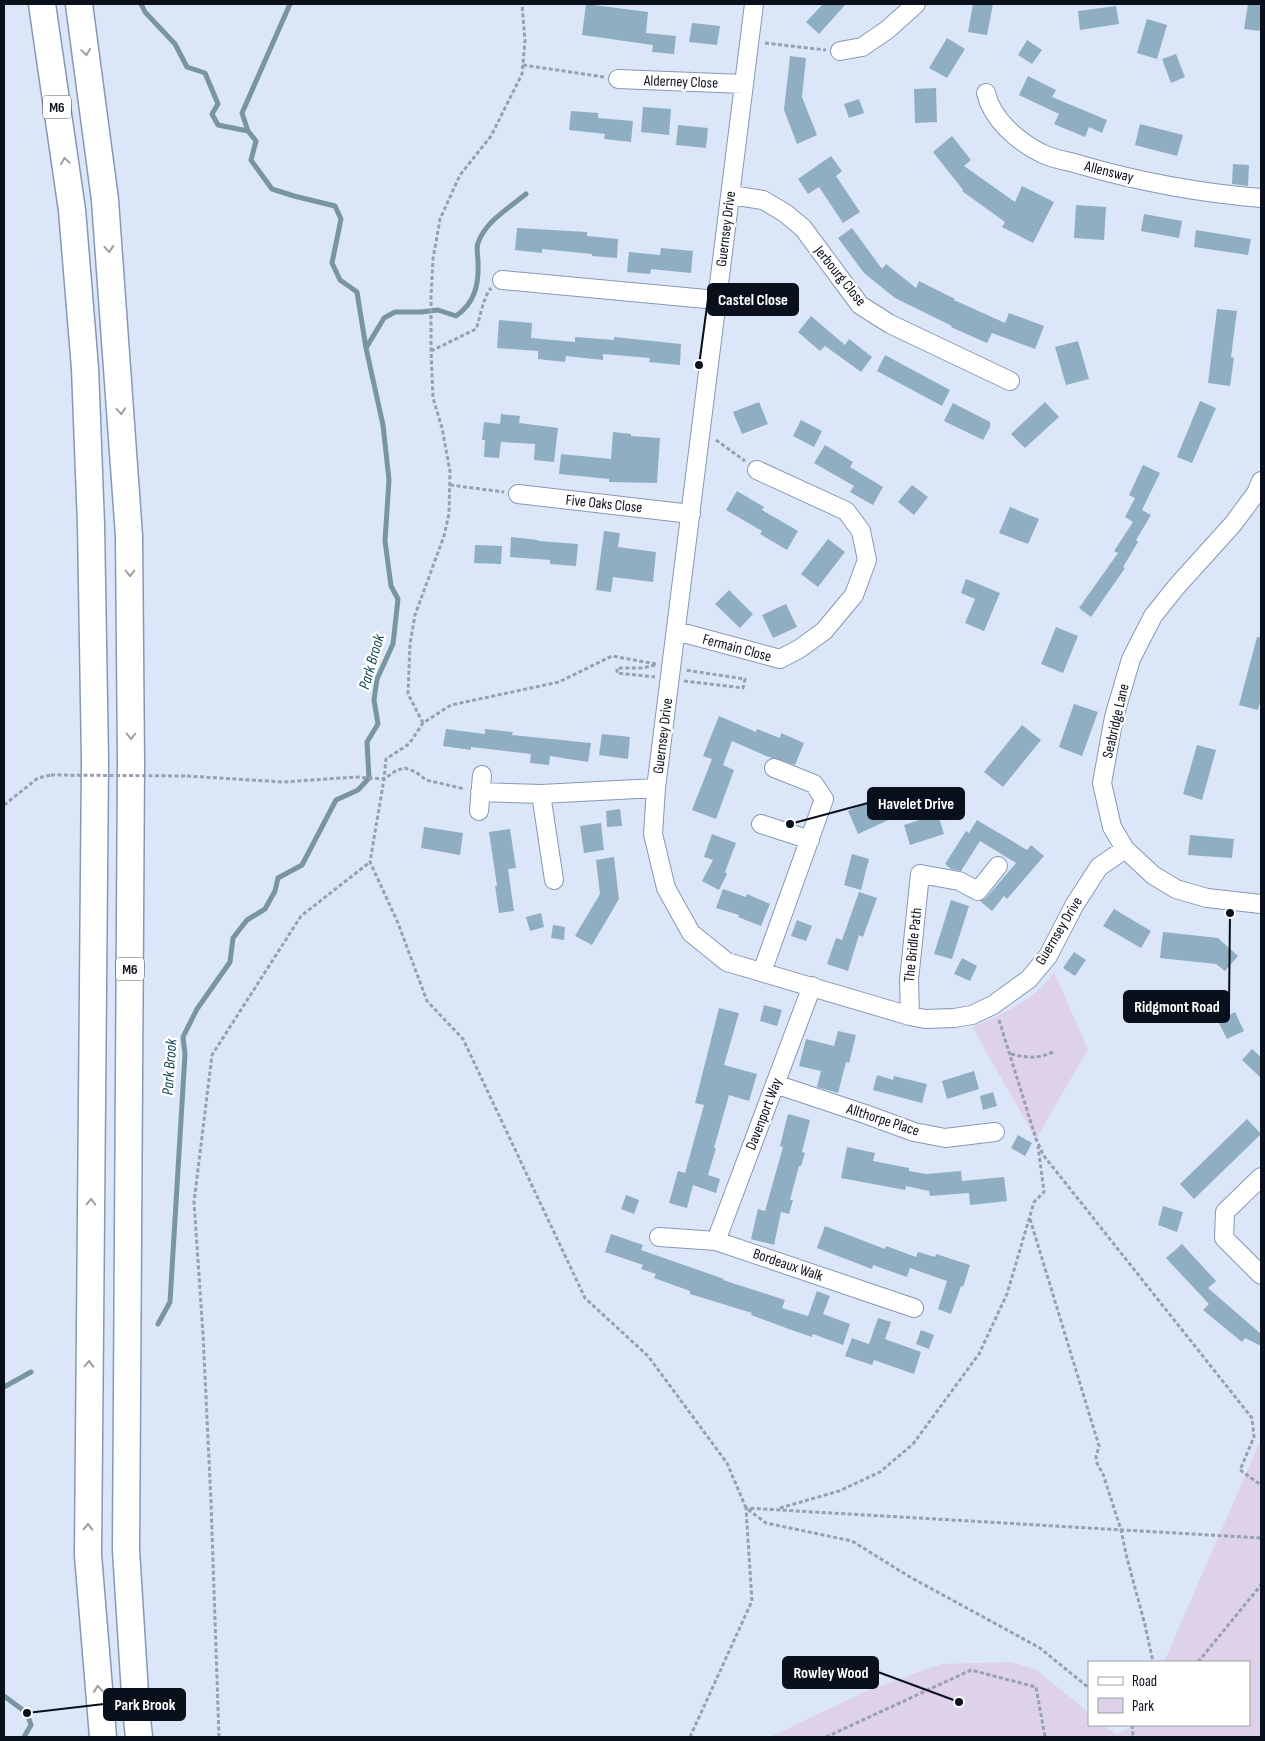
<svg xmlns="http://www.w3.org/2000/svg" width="1265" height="1741" viewBox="0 0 1265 1741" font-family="'Sofia Sans Condensed',sans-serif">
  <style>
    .green { fill: #ddd2ea }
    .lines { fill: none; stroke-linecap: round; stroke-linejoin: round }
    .stream { stroke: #79959f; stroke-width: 5 }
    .building { fill: #90aec1 }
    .minor-casing { stroke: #8798b4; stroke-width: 20 }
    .highway-casing { stroke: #8798b4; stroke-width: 29 }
    .path { stroke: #96a0b0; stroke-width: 3; stroke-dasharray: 4 2.5; stroke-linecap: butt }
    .minor { stroke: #fff; stroke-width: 18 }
    .highway { stroke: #fff; stroke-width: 26 }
    .path-bridge { stroke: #96a0b0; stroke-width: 3; stroke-dasharray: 4 2.5; stroke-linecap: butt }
    .oneway { stroke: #9d9fa4 }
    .labels { text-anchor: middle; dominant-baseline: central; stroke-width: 5; stroke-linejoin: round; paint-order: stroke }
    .shield { fill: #fff; stroke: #54585f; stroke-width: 1 }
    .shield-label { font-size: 14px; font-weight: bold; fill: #0a101b }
    .street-label { font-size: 15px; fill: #0a101b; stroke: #fff }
    .water-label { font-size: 16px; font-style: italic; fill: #134a55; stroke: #fff }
    .leader { fill: none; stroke: #0a101b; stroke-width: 2 }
    .callout-dot { fill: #0a101b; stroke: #fff; stroke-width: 2 }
    .callout { fill: #0a101b; stroke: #0a101b; stroke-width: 2 }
    .callout-label { font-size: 16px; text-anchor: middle; font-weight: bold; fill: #fff }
  </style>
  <rect width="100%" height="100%" fill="#dbe7f9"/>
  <path class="green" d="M 1054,972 L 1088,1049 L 1036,1139 L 972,1027 C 1000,1016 1038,998 1054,972 Z
    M 1261,1439 L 1261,1737 L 770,1737 L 864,1692 L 941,1664 L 1010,1662 L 1022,1665 L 1038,1671 L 1089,1713 L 1089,1725 L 1103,1725 L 1117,1735 L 1133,1725 L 1249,1725 L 1249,1662 L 1164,1662 Z"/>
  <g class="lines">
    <path class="stream" d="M 141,4 L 145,12 L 175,44 L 187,67 L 205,73 L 218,104 L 212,114 L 218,125 L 248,131 L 256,141 L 251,160 L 272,189 L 294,196 L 335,206 L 341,219 L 332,263 L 340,280 L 357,292 L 366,348 L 383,425 L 389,480 L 385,541 L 391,586 L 398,599 L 393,644 L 377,679 L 374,700 L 378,724 L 367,742 L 369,778 L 358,790 L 336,800 L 302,865 L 278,878 L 275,891 L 265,909 L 247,920 L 233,938 L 230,962 L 197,1009 L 183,1037 L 185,1054 L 170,1302 L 158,1324
      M 248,131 L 242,113 L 290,4
      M 366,348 L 384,318 L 395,312 L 421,312 L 438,310 L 456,316 C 475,303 479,284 478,262 C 478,256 476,248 478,243 C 485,222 510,207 526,194
      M 4,1387 L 31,1372
      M 4,1696 L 27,1713 L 31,1725 L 24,1737"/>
  </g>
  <path class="building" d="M 586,4 L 648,12 L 646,33 L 676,36 L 674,54 L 652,52 L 653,45 L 582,35 Z
    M 823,4 L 846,4 L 819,34 L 806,22 Z
    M 973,4 L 993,4 L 987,35 L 968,32 Z
    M 1248,4 L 1261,4 L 1261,31 L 1244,29 Z
    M 1116,6 L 1119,24 L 1080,30 L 1078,11 Z
    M 1147,19 L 1167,25 L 1157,59 L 1137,53 Z
    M 692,23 L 720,26 L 717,45 L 689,42 Z
    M 947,38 L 965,49 L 947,78 L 929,68 Z
    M 1027,40 L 1042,50 L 1032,64 L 1018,55 Z
    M 1176,54 L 1185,77 L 1171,83 L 1162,59 Z
    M 790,56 L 806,58 L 802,97 L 817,135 L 797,144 L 784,110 Z
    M 1028,76 L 1056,90 L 1052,97 L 1107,120 L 1102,133 L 1089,127 L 1085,137 L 1054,124 L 1059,114 L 1019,95 Z
    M 936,88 L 937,122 L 915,123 L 914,89 Z
    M 859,99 L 864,113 L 849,118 L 844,104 Z
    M 643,107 L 671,109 L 669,135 L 641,132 Z
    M 571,111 L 598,113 L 598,118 L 633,121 L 631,142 L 604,139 L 605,134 L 569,130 Z
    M 1140,124 L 1183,135 L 1177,156 L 1135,145 Z
    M 678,125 L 708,128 L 706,148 L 676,145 Z
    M 952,136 L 971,160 L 964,166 L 1015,202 L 1022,186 L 1054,202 L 1033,243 L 1002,227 L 1005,222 L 962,191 L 963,190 L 933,152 Z
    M 831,156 L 842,171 L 836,176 L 860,212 L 843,223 L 819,187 L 808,194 L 798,179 Z
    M 1233,164 L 1249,165 L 1248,186 L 1232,184 Z
    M 1076,205 L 1106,207 L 1104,240 L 1074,238 Z
    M 1144,214 L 1182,221 L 1179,238 L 1141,231 Z
    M 517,228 L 587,232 L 587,236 L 618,239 L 617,258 L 592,256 L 592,254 L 542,249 L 542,253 L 515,250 Z
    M 852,228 L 882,269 L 886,264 L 916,288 L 919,281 L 955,299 L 954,300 L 1005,323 L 1009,313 L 1044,326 L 1035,349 L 992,333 L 987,343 L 951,327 L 952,326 L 895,298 L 864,273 L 838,238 Z
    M 1196,230 L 1251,239 L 1248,255 L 1194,247 Z
    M 661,248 L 693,251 L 691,273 L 651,269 L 650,274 L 627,272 L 629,252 L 660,255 Z
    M 1217,309 L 1237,311 L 1231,357 L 1234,358 L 1230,386 L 1208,383 Z
    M 811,316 L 845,345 L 849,339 L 872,357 L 861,372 L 825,346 L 820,351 L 798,332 Z
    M 499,320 L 532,323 L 531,338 L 575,342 L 575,337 L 614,340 L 614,337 L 681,344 L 680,365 L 649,362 L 650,358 L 603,354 L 603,360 L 566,356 L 565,362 L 538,359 L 538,351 L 497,348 Z
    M 1078,341 L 1089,379 L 1066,385 L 1055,347 Z
    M 885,355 L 950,390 L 942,406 L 877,371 Z
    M 1200,401 L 1216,408 L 1192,463 L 1177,457 Z
    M 759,402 L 768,424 L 742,434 L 733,412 Z
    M 1045,402 L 1059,417 L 1025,448 L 1011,434 Z
    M 953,403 L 990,422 L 990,427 L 983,440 L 944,421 Z
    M 501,414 L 520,416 L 519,423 L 558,428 L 554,462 L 534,460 L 535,444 L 501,442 L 499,458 L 484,457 L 485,440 L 482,440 L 484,422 L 500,424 Z
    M 801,420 L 822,431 L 814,447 L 793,436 Z
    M 613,432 L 631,434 L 631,436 L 660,438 L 657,483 L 609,482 L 609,479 L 559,474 L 561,454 L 611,459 Z
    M 825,445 L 853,462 L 850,467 L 883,487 L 873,505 L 850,492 L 854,486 L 814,463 Z
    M 1143,465 L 1160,473 L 1142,510 L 1151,515 L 1136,540 L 1138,542 L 1123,567 L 1125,568 L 1091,617 L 1079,608 L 1118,553 L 1114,551 L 1133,522 L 1125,517 L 1135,498 L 1129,495 Z
    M 912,485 L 928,497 L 914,515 L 898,502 Z
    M 737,491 L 764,507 L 762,510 L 798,531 L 787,550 L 760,534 L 762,531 L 726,510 Z
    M 1010,507 L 1039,519 L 1028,544 L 999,533 Z
    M 604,531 L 620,533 L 618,547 L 656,552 L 653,582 L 613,577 L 611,592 L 596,590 Z
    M 511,537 L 538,540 L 538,541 L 578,544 L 576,566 L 550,564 L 550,560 L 510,557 Z
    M 828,539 L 845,552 L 818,587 L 801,574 Z
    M 475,545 L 502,546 L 501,564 L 474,563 Z
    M 966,579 L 1000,593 L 984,631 L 965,623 L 975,599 L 961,593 Z
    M 729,590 L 753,614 L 740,628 L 715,604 Z
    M 786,604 L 797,627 L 773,638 L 762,615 Z
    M 1056,627 L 1078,636 L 1063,673 L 1041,664 Z
    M 1257,637 L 1261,637 L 1261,699 L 1258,710 L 1239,705 Z
    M 1074,704 L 1098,712 L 1082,756 L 1059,747 Z
    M 719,716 L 756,732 L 757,729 L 780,738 L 781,733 L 804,743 L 795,765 L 766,756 L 732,741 L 723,765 L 734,770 L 716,819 L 692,810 L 712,759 L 703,756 Z
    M 1022,725 L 1041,740 L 1003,787 L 984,772 Z
    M 446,729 L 485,734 L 485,729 L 513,732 L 512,735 L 591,743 L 588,762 L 550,756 L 549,765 L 530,763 L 531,754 L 471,747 L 471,750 L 443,746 Z
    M 602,734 L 630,737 L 628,759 L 599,755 Z
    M 1197,745 L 1216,750 L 1202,800 L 1183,794 Z
    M 883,795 L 893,818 L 858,834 L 848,811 Z
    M 620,809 L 622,826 L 607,827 L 606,811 Z
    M 938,814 L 944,834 L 910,845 L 904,825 Z
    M 977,820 L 1027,850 L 1031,845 L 1044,856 L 1007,899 L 1004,896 L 992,911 L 980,901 L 986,898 L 1016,863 L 980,841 L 961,871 L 951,869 L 945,864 L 966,831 L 969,833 Z
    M 601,823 L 604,850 L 584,853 L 580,826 Z
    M 424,827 L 463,833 L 460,855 L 421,848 Z
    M 510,829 L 516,868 L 508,869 L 514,911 L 499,913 L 495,886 L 497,886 L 489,832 Z
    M 712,834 L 736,843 L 725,872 L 727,874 L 719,890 L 702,881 L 713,860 L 704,857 Z
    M 1190,835 L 1234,839 L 1232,858 L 1188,855 Z
    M 852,854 L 869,859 L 861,890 L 844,885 Z
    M 614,857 L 619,899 L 592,945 L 575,936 L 600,894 L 596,860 Z
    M 723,889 L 746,897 L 747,894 L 770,904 L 761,926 L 738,917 L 739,915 L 716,908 Z
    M 859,892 L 877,898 L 863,937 L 859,935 L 848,971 L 827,964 L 836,938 L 842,940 Z
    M 951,900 L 969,906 L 952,959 L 934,954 Z
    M 1114,909 L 1151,931 L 1141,948 L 1103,926 Z
    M 541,913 L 544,927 L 530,931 L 526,917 Z
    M 797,920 L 812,926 L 806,941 L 791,936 Z
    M 553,925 L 565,927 L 564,940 L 551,938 Z
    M 1163,932 L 1218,938 L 1238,956 L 1225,971 L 1216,964 L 1160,958 Z
    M 1074,952 L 1086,960 L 1075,976 L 1063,968 Z
    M 962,958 L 977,966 L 970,981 L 954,974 Z
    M 764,1005 L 782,1010 L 777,1026 L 760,1021 Z
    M 719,1008 L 739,1013 L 724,1065 L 757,1074 L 749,1101 L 729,1095 L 714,1148 L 716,1148 L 708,1175 L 720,1179 L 716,1193 L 693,1185 L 687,1208 L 669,1203 L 678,1171 L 685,1173 L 704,1105 L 695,1103 Z
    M 1235,1012 L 1244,1031 L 1227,1039 L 1218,1021 Z
    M 838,1031 L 856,1035 L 849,1063 L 846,1062 L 838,1093 L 817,1087 L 821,1071 L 799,1066 L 806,1039 L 834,1046 Z
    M 1252,1049 L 1261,1057 L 1261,1078 L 1242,1060 Z
    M 974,1071 L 979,1089 L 947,1099 L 942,1081 Z
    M 877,1075 L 893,1080 L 894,1076 L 927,1084 L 922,1103 L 873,1090 Z
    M 993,1092 L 997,1106 L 983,1110 L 980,1096 Z
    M 788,1114 L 810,1120 L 802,1152 L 805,1153 L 801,1166 L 799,1166 L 790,1200 L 793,1200 L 789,1214 L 781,1212 L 774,1245 L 751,1239 L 758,1209 L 765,1211 L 783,1147 L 780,1146 Z
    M 1247,1119 L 1261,1134 L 1194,1199 L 1180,1184 Z
    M 1018,1135 L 1032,1143 L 1025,1156 L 1011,1148 Z
    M 847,1147 L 875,1153 L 873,1161 L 909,1168 L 909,1171 L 926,1174 L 961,1171 L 962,1181 L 1004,1177 L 1007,1201 L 970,1205 L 969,1193 L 930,1196 L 929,1191 L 906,1186 L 905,1190 L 841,1178 Z
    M 626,1195 L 639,1200 L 634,1214 L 621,1209 Z
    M 1163,1206 L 1183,1212 L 1177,1232 L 1158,1225 Z
    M 825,1226 L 885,1249 L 886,1246 L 916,1257 L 918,1252 L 935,1257 L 936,1254 L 970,1265 L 963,1287 L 961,1286 L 951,1314 L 938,1309 L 947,1281 L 910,1268 L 907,1277 L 873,1265 L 872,1269 L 817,1248 Z
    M 611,1234 L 643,1245 L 641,1250 L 724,1279 L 723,1280 L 785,1300 L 782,1308 L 808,1316 L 817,1291 L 830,1296 L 823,1314 L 850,1324 L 843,1345 L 813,1334 L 812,1337 L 786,1328 L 751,1315 L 752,1313 L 690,1294 L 690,1291 L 654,1278 L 656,1274 L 641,1269 L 643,1265 L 605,1252 Z
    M 1182,1244 L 1216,1281 L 1208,1288 L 1261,1334 L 1261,1346 L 1245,1338 L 1242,1342 L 1203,1310 L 1209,1304 L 1166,1258 Z
    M 878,1318 L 891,1322 L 885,1339 L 921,1352 L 914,1374 L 874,1360 L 872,1365 L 845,1356 L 852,1338 L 869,1344 Z
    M 921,1330 L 934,1335 L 929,1349 L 916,1344 Z"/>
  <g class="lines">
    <g class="minor-casing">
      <path id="minor" d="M 754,4 L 656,788 L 653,834 L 666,888 L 691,933 L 727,962 L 910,1016 L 925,1019 L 954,1018 L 972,1015 L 993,1005 L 1029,979 L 1048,956 L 1075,904 L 1099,867 L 1125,849
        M 840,51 L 862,47 L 887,30 L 916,4
        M 618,79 L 744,84
        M 986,93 C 992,119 1017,141 1041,153 C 1052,159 1068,161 1081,165 C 1140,182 1200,193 1261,198
        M 731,195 L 763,200 L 785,213 L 803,228 L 860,305 L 890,324 L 1010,381
        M 502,280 L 717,300
        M 1261,481 L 1256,493 L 1233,524 L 1177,586 L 1153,616 L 1131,659 L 1114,717 L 1102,783 L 1112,827 L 1125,849 L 1153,875 L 1176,889 L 1207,898 L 1261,904
        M 518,494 L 691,514
        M 676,631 L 780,659 L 799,649 L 824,631 L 854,595 L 867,560 L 861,531 L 846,511 L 757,470
        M 480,792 L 541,794 L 656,788
        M 541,794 L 554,880
        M 479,811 L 482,775
        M 761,824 L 810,840
        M 762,972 L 824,799 L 814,784 L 774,768
        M 910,1016 L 909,980 L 920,874 L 959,881 L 978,891 L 998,866
        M 775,1084 L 865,1114 L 914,1132 L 945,1138 L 995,1132
        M 1261,1177 L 1225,1212 L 1224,1238 L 1261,1275
        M 659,1237 L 716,1241 L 914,1308
        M 716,1241 L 812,986"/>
    </g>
    <g class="highway-casing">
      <path id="highway" d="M 42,4 L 72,210 L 85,368 L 91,525 L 95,760 L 88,1555 L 103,1737
        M 79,4 L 105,200 L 129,536 L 131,763 L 126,1550 L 136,1710 L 139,1737"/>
    </g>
    <path class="path" d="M 765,43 L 826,50
      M 523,65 L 604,77
      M 431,351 L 476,329 C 481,316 482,300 491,288
      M 716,440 L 745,461
      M 450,485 L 504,492
      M 656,664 L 612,656 L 559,682 L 451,705 L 423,723 L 409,744 L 386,759 L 384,779 L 370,862 L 398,923 L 427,1001 L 463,1039 L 585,1298 L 648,1356 L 727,1463 L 746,1508 L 766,1523 L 852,1541 L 910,1577 L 1040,1648 L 1089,1688
      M 655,665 L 643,668 L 617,668 L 617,673 L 655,677
      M 684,681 L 743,688 L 745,679 L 685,670
      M 423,723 L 408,694 L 410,644 L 415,615 L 444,536 L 449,514 L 450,471 L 442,428 L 433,398 L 431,351 L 431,297 L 433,259 L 440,219 L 460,175 L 491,136 L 522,74 L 525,41 L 522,4
      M 187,776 L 283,782 L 356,777 L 384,779 L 397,770 L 405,768 L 416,772 L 426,780 L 465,789
      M 4,805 L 38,778 L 51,775
      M 999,1020 L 1036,1139 L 1044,1156 L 1252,1418 L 1254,1437 L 1240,1470 L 1261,1485
      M 1011,1054 C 1029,1058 1036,1059 1053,1052
      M 1030,1219 L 1099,1446 L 1096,1457 L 1097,1463 L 1103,1474 L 1121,1530 L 1127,1558 L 1145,1625 L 1153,1662
      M 780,1508 L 839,1491 L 880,1472 L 913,1444 L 979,1354 L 1007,1294 L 1034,1202 L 1044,1192 L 1038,1146
      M 1198,1662 L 1261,1585
      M 1132,1725 L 1133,1737
      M 219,1737 L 211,1502 L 203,1334 L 194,1202 L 212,1055 L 301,916 L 370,862
      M 690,1737 L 752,1601 L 746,1508 L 1261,1538
      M 826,1737 L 971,1670 L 1036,1687 L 1045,1737"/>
    <use href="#minor" class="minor"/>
    <use href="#highway" class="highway"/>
    <path class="path-bridge" d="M 51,775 L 187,776"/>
  </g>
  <defs><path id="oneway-chevron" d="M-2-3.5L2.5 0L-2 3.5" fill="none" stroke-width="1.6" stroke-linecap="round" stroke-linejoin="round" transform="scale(1.25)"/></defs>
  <g class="oneway">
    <use href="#oneway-chevron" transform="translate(86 52) rotate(82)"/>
    <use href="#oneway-chevron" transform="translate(65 161) rotate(-98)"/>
    <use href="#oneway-chevron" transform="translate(109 249) rotate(85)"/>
    <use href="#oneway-chevron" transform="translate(121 411) rotate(86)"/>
    <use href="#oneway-chevron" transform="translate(130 573) rotate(90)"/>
    <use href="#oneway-chevron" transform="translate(131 736) rotate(90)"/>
    <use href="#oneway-chevron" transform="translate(91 1202) rotate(-89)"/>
    <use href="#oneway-chevron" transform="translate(89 1364) rotate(-89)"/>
    <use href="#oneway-chevron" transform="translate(88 1527) rotate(-89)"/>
    <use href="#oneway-chevron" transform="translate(98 1689) rotate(-95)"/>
  </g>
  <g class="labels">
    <g class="shield">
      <rect x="43" y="95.5" width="28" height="23" rx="4"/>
      <rect x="116" y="957.5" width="28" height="23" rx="4"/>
    </g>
    <g class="shield-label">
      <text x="57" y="107">M6</text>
      <text x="130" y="969">M6</text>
    </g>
    <g class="street-label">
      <text transform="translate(681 82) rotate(2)">Alderney Close</text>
      <text transform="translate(1109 172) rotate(14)">Allensway</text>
      <text transform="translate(726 229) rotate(-83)">Guernsey Drive</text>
      <text transform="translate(840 276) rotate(51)">Jerbourg Close</text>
      <text transform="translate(604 504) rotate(6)">Five Oaks Close</text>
      <text transform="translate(737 648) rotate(15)">Fermain Close</text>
      <text transform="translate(1116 721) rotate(-77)">Seabridge Lane</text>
      <text transform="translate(663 736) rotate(-83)">Guernsey Drive</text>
      <text transform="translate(1059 931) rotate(-59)">Guernsey Drive</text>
      <text transform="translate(913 945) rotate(-84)">The Bridle Path</text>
      <text transform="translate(764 1114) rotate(-69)">Davenport Way</text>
      <text transform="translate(883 1120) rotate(18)">Allthorpe Place</text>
      <text transform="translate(788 1265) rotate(19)">Bordeaux Walk</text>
    </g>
    <g class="water-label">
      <text transform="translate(372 662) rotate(-74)">Park Brook</text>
      <text transform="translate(170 1067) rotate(-86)">Park Brook</text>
    </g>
  </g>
  <path class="leader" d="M699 365L708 299M790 824L868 803M1230 913L1229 1006M959 1702L878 1672M27 1713L104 1704"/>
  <g class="callout-dot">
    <circle cx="699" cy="365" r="5"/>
    <circle cx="790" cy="824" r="5"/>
    <circle cx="1230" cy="913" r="5"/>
    <circle cx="959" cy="1702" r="5"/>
    <circle cx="27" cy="1713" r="5"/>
  </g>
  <g class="callout">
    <rect x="708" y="284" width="90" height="31" rx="5"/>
    <rect x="868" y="788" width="96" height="31" rx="5"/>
    <rect x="1124" y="991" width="105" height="31" rx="5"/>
    <rect x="783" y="1657" width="95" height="31" rx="5"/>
    <rect x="104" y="1689" width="81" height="31" rx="5"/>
  </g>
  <g class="callout-label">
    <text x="753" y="305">Castel Close</text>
    <text x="916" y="809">Havelet Drive</text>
    <text x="1177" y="1012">Ridgmont Road</text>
    <text x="831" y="1678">Rowley Wood</text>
    <text x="145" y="1710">Park Brook</text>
  </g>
  <rect width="1265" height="1741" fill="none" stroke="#0a101b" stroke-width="10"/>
  <rect x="1088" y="1661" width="162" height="65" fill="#ffffff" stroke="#9d9fa4"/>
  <rect x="1098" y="1677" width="25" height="8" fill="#ffffff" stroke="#9d9fa4"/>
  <text x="1132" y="1686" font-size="15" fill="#0a101b">Road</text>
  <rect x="1098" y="1698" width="25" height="15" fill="#ddd2ea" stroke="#9d9fa4"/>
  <text x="1132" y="1711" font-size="15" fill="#0a101b">Park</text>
</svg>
